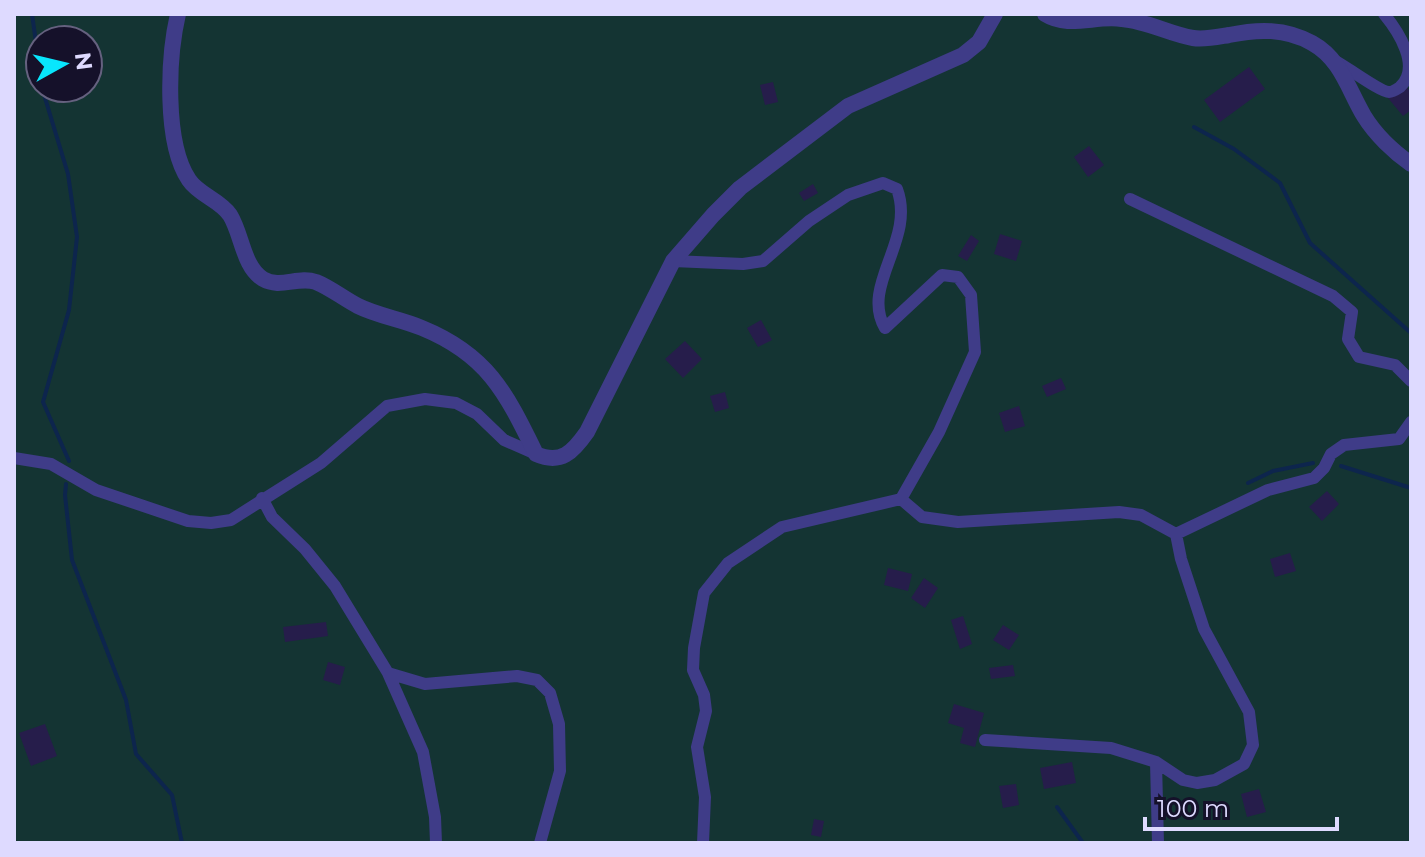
<svg xmlns="http://www.w3.org/2000/svg" width="1425" height="857" viewBox="0 0 1425 857" font-family="Montserrat,sans-serif">
  <style>
    .green { fill: #143433; fill-rule: evenodd }
    .lines { fill: none; stroke-linecap: round; stroke-linejoin: round }
    .stream { stroke: #0d254d; stroke-width: 4 }
    .building { fill: #261d4b }
    .minor { stroke: #3f3c88; stroke-width: 12 }
    .tertiary { stroke: #3f3c88; stroke-width: 16 }
  </style>
  <rect width="100%" height="100%" fill="#15112a"/>
  <path class="green" d="M 14,14 L 1411,14 L 1411,843 L 14,843 ZM 40,40 L 88,40 L 88,88 L 40,88 Z"/>
  <g class="lines">
    <path class="stream" d="M 32,14 L 40,71
      M 42,88 L 68,174 L 77,237 L 69,310 L 43,402 L 69,461
      M 1194,127 L 1234,149 L 1280,183 L 1310,243 L 1411,333
      M 1341,466 L 1411,488
      M 1248,483 L 1273,471 L 1313,463
      M 66,484 L 65,495 L 72,560 L 126,700 L 136,754 L 172,795 L 182,843
      M 1057,807 L 1083,843"/>
  </g>
  <path class="building" d="M 1249,67 L 1265,89 L 1220,122 L 1204,100 Z
    M 773,82 L 778,102 L 765,105 L 760,85 Z
    M 1404,84 L 1411,92 L 1411,110 L 1403,116 L 1388,98 Z
    M 1089,146 L 1104,165 L 1088,177 L 1074,157 Z
    M 813,184 L 818,193 L 804,201 L 799,193 Z
    M 1000,234 L 1022,241 L 1016,261 L 994,254 Z
    M 971,235 L 979,241 L 967,261 L 958,256 Z
    M 761,320 L 772,340 L 758,347 L 747,328 Z
    M 685,341 L 702,359 L 683,378 L 665,359 Z
    M 1061,378 L 1066,389 L 1047,397 L 1042,386 Z
    M 725,392 L 729,408 L 715,412 L 710,396 Z
    M 1019,406 L 1025,426 L 1005,432 L 999,413 Z
    M 1327,491 L 1339,504 L 1322,521 L 1309,507 Z
    M 1290,553 L 1296,571 L 1275,577 L 1270,559 Z
    M 888,568 L 912,574 L 908,591 L 884,585 Z
    M 924,578 L 938,588 L 925,608 L 911,598 Z
    M 963,616 L 972,644 L 960,649 L 951,620 Z
    M 326,622 L 328,636 L 285,642 L 283,627 Z
    M 1003,625 L 1019,635 L 1009,650 L 993,640 Z
    M 328,662 L 345,667 L 340,685 L 323,680 Z
    M 1013,665 L 1015,676 L 991,679 L 989,668 Z
    M 954,704 L 984,713 L 975,747 L 960,743 L 964,728 L 948,723 Z
    M 45,724 L 57,756 L 31,766 L 19,733 Z
    M 1072,762 L 1076,783 L 1044,789 L 1040,768 Z
    M 1016,784 L 1019,805 L 1003,808 L 999,786 Z
    M 1259,789 L 1266,812 L 1247,817 L 1241,794 Z
    M 814,819 L 824,821 L 821,837 L 811,835 Z"/>
  <g class="lines">
    <path class="minor" d="M 1335,61 C 1346,66 1380,92 1389,92 C 1393,92 1397,89 1400,87 C 1422,67 1398,31 1384,14
      M 1130,199 L 1333,296 L 1352,312 L 1348,339 L 1359,357 L 1395,365 L 1411,381
      M 673,261 L 743,264 L 763,261 L 809,221 L 848,195 L 883,183 L 897,189 C 916,240 860,285 885,328 L 942,275 L 958,277 L 971,295 L 975,352 L 939,432 L 901,499 L 782,527 L 728,563 L 704,593 L 694,648 L 693,670 L 704,695 L 706,711 L 697,747 L 705,797 L 703,843
      M 14,458 L 51,464 L 96,490 L 188,521 L 211,523 L 231,520 L 321,463 L 387,406 L 425,399 L 456,403 L 477,414 L 504,440 L 536,454
      M 262,498 L 272,517 L 305,549 L 335,586 L 388,673 L 423,752 L 435,817 L 436,843
      M 901,499 L 922,517 L 958,522 L 1119,512 L 1141,515 L 1176,534
      M 1176,534 L 1268,490 L 1314,478 L 1324,468 L 1331,454 L 1344,445 L 1399,439 L 1411,422
      M 388,673 L 425,684 L 517,676 L 537,680 L 550,693 L 559,724 L 560,771 L 540,843
      M 985,740 L 1111,748 L 1156,762 L 1183,780 L 1197,783 L 1215,780 L 1244,764 L 1253,745 L 1249,712 L 1204,629 L 1181,559 L 1176,534
      M 1156,762 L 1158,843"/>
    <path class="tertiary" d="M 178,14 C 168,57 164,143 189,180 C 199,195 220,200 230,215 C 242,234 243,267 263,279 C 280,289 298,276 316,282 C 331,288 344,299 358,306 C 378,316 401,319 422,328 C 488,355 506,393 536,454 C 561,465 573,452 587,432 L 673,261 L 713,215 L 740,188 L 848,106 L 963,55 L 979,42 L 995,14
      M 1045,14 C 1069,29 1095,15 1122,19 C 1147,21 1169,34 1193,38 C 1204,40 1217,37 1229,35 C 1258,29 1285,28 1312,43 C 1341,59 1348,89 1364,116 C 1375,134 1394,152 1411,164"/>
  </g>
  <rect width="1425" height="857" fill="none" stroke="#dedaff" stroke-width="32"/>
  <g transform="translate(64 64) rotate(82)"><circle r="38" fill="#15112a" stroke="#65617f" stroke-width="2"/>
  <path d="M0-6L14 30L0 20L-14 30Z" fill="#08e6fd"/>
  <text y="-12" font-size="22" font-weight="bold" text-anchor="middle" fill="#dedaff">N</text>
  </g>
  <path d="M1145 817v12h192v-12" fill="none" stroke="#dedaff" stroke-width="4"/>
  <text x="1157" y="817" font-size="24" fill="#dedaff" stroke="#15112a" stroke-width="6" paint-order="stroke">100 m</text>
</svg>
